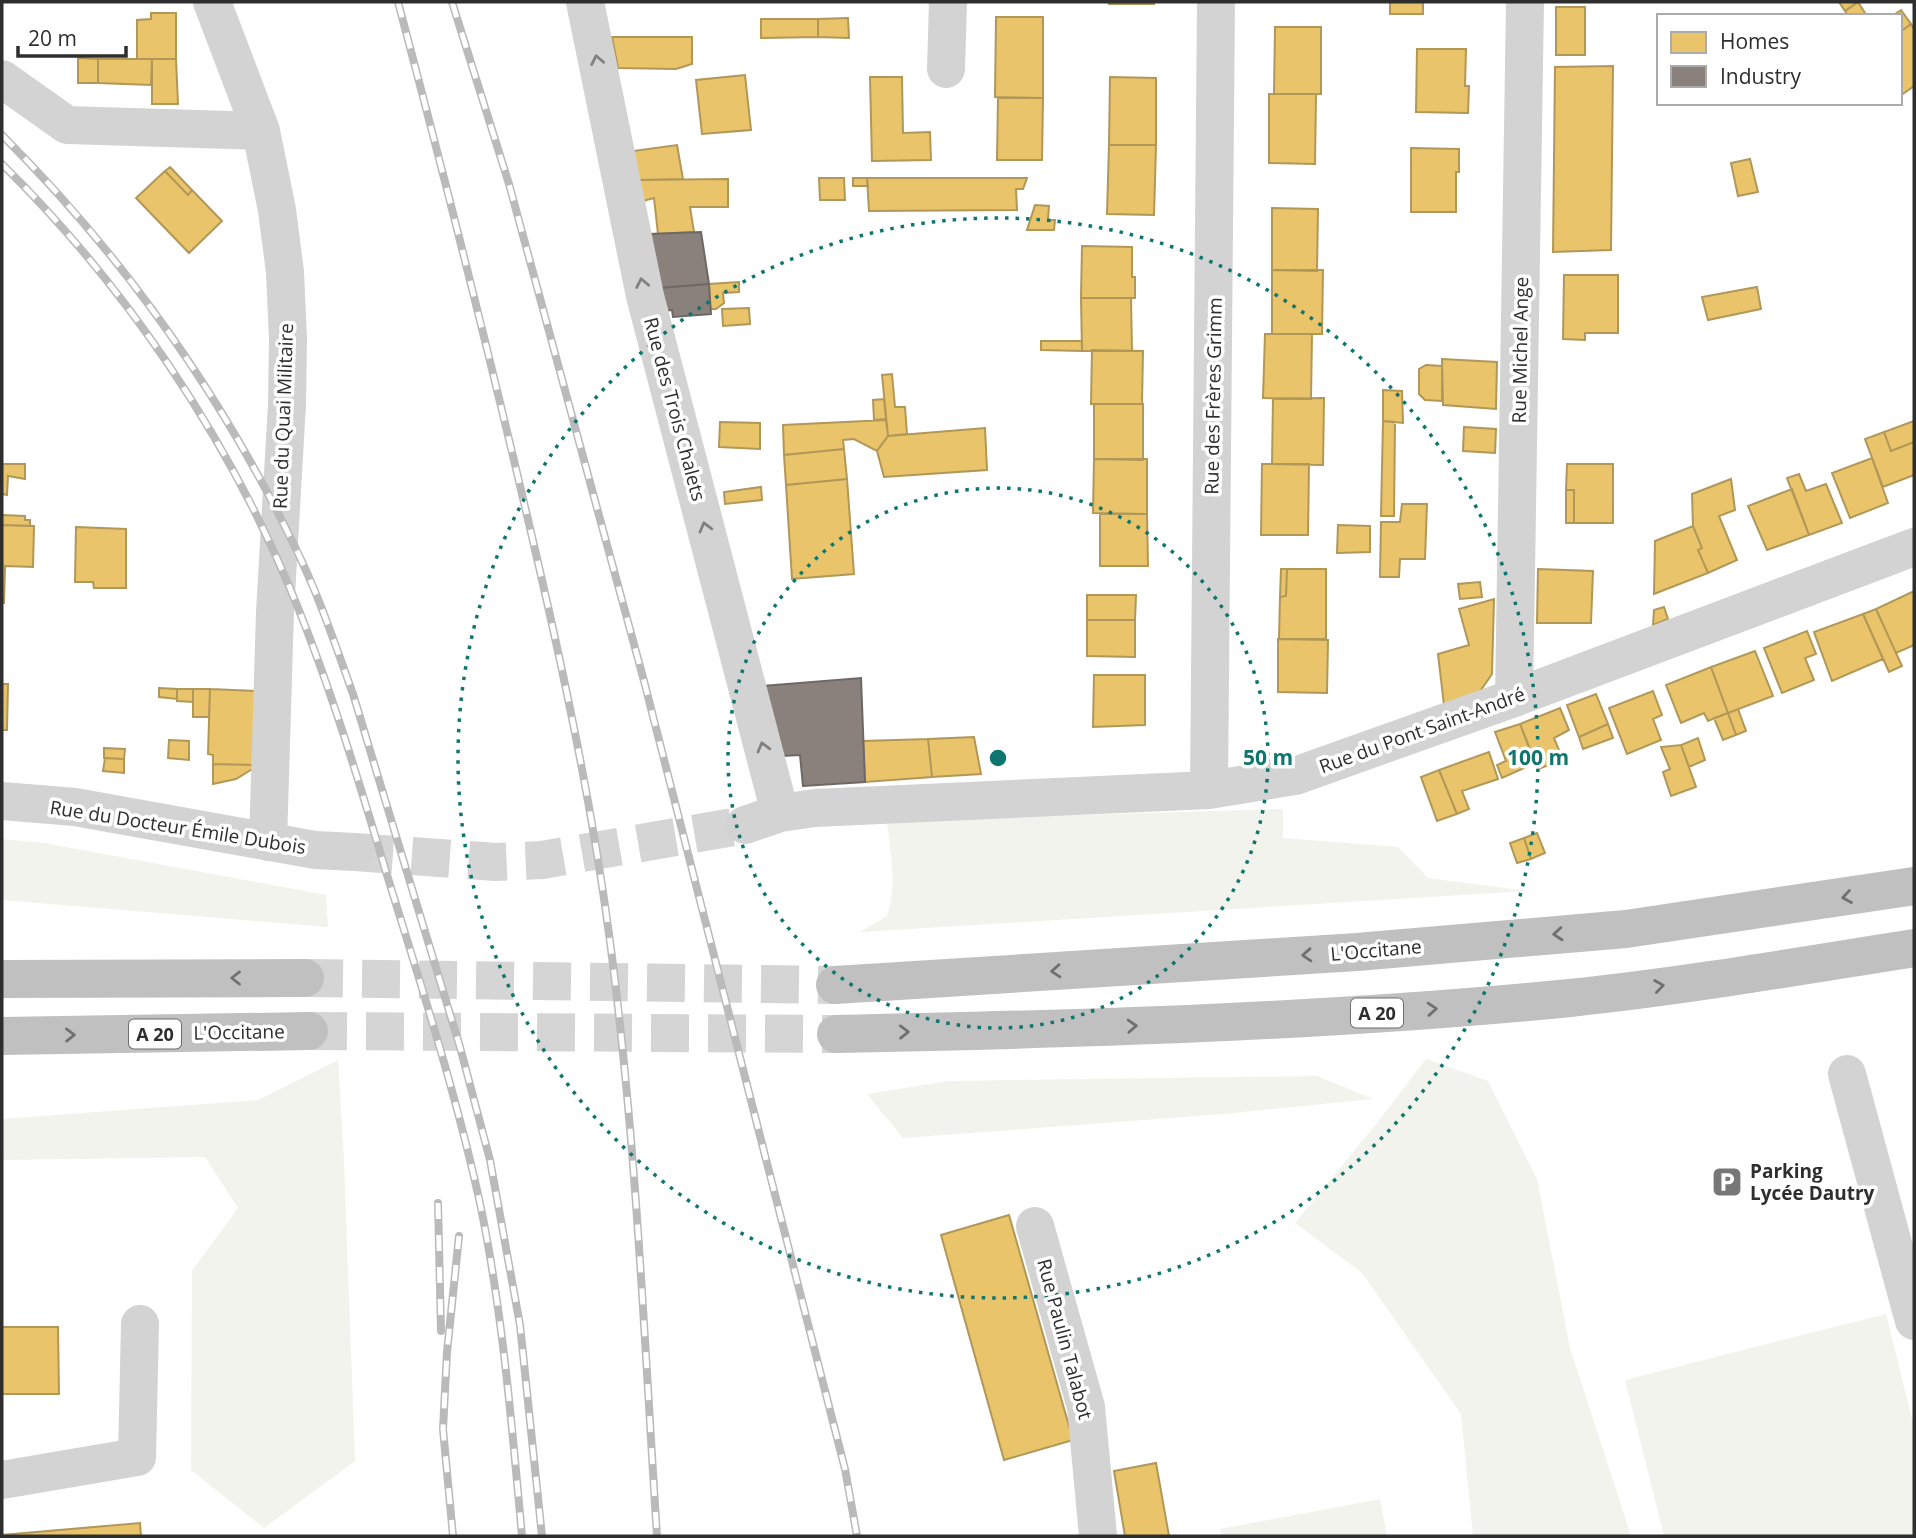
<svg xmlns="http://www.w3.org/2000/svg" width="1916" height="1538" viewBox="0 0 1916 1538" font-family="'Open Sans',sans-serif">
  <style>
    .green { fill: #f1f3ec }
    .homes { fill: #e9c46a; stroke: #b19758; stroke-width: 2 }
    .industry { fill: #8a817c; stroke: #6e6865; stroke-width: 2 }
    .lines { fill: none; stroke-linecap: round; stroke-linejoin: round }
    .minor-tunnel { stroke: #d5d5d5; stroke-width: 38; stroke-dasharray: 38 19; stroke-linecap: butt }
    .highway-tunnel { stroke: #d5d5d5; stroke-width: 38; stroke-dasharray: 38 19; stroke-linecap: butt }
    .minor { stroke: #d3d3d3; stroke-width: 38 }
    .highway { stroke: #c0c0c0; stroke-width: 38 }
    .rail-casing { stroke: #bababa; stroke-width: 8 }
    .rail { stroke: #fff; stroke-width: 5; stroke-dasharray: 16; stroke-linecap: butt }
    .oneway { stroke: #808080 }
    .oneway2 { stroke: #707070 }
    .ring { fill: none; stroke: #0f766e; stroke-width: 3.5; stroke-dasharray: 3.5 7 }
    .labels { text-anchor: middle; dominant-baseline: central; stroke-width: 7; stroke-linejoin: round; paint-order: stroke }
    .shield { fill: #fff; stroke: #6d6d6d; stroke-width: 2 }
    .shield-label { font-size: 18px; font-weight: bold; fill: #2e2e2e }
    .street-label { font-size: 19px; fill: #2e2e2e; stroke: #fff }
    .poi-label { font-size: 19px; font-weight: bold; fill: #2e2e2e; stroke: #fff; text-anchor: start }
    .centre { fill: #0f766e; stroke: #fff; stroke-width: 3.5 }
    .ring-label { font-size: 21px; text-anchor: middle; font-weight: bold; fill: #0f766e; stroke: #fff; stroke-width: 7; stroke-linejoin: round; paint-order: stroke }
  </style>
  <rect width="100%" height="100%" fill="#fff"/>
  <path class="green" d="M 1283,809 L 1283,838 L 1398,847 L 1428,878 L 1527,891 L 860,932 L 887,916 C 898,886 890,852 887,821 Z
    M 2,839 L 44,843 L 326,895 L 328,927 L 2,900 Z
    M 1426,1059 L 1488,1081 L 1537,1179 L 1570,1348 L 1631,1536 L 1473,1536 L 1461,1414 L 1362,1273 L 1295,1223 L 1378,1122 Z
    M 338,1060 L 344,1161 L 355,1461 L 264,1528 L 191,1470 L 192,1271 L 238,1208 L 205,1157 L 2,1160 L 2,1119 L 258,1100 Z
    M 1317,1076 L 1373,1099 L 1223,1114 L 903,1138 L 867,1094 L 949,1081 Z
    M 1886,1314 L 1914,1427 L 1914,1536 L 1664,1536 L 1625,1380 Z
    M 1380,1499 L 1387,1536 L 1221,1536 L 1220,1529 Z"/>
  <path class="homes" d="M 1109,2 L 1154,2 L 1154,4 L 1109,4 Z
    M 1390,2 L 1423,2 L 1423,14 L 1390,14 Z
    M 1839,2 L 1858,2 L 1845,11 Z
    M 1858,2 L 1867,16 L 1849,16 L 1845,11 Z
    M 1556,7 L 1585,7 L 1585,55 L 1556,55 Z
    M 1901,10 L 1911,24 L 1900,32 L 1900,16 L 1892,16 Z
    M 151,13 L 176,13 L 176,59 L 137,59 L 137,20 L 151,19 Z
    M 996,17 L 1043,17 L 1043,98 L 995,97 Z
    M 848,18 L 849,38 L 818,37 L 818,19 Z
    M 761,19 L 818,19 L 818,37 L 761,38 Z
    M 1911,24 L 1914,29 L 1914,86 L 1900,96 L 1900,32 Z
    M 1275,27 L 1321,27 L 1321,94 L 1274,94 Z
    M 612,37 L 692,37 L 692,64 L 676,69 L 618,68 Z
    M 1417,49 L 1466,49 L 1465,86 L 1469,86 L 1468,113 L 1416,112 Z
    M 78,58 L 98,59 L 98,83 L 78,83 Z
    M 98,59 L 152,59 L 151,85 L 98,83 Z
    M 152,59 L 176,59 L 178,104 L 152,104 Z
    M 1613,66 L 1611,250 L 1553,252 L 1555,67 Z
    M 745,75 L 751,130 L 702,134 L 696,80 Z
    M 870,77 L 902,77 L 903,133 L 930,132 L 931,160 L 872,161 Z
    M 1110,77 L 1156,78 L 1156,145 L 1109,145 Z
    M 1269,94 L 1316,94 L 1315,164 L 1269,163 Z
    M 998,98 L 1043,98 L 1042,160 L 997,160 Z
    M 677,145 L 683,179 L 639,180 L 633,151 Z
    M 1109,145 L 1156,145 L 1154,215 L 1107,214 Z
    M 1411,148 L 1459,149 L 1459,172 L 1456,172 L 1456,212 L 1411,212 Z
    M 1750,159 L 1758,192 L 1738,196 L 1731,163 Z
    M 170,167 L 192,190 L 188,195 L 165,171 Z
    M 165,171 L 188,195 L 192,190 L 222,221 L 189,253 L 136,198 Z
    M 819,178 L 844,178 L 845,200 L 820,200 Z
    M 853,178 L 867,178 L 868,186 L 853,186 Z
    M 867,178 L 1027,178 L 1023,189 L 1016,189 L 1017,210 L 869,211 Z
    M 728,179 L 728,207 L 690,207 L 694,232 L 658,234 L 654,198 L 643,201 L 639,180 Z
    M 1035,205 L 1049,206 L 1048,220 L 1055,220 L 1054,230 L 1027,230 Z
    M 1272,208 L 1318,209 L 1317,271 L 1272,270 Z
    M 1082,246 L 1132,247 L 1132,277 L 1135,277 L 1135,298 L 1081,298 Z
    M 1272,270 L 1323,270 L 1322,334 L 1272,334 Z
    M 1564,275 L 1618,275 L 1618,333 L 1585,333 L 1585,340 L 1563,339 Z
    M 739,282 L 739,292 L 723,293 L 724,303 L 716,309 L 710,309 L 709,284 Z
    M 1757,287 L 1761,309 L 1708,320 L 1702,297 Z
    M 1081,298 L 1131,298 L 1132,351 L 1082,351 Z
    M 749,308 L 750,324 L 723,326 L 722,309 Z
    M 1265,334 L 1312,334 L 1311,399 L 1263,398 Z
    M 1041,341 L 1082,341 L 1082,351 L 1041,350 Z
    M 1092,350 L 1143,351 L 1142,404 L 1091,404 Z
    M 1442,359 L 1497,362 L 1496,409 L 1443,405 Z
    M 1426,365 L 1442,366 L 1442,401 L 1425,400 L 1419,394 L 1419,369 Z
    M 892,374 L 895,407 L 905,407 L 907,434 L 888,436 L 882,375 Z
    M 1383,390 L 1402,391 L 1403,423 L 1383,421 Z
    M 1324,398 L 1323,465 L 1272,464 L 1273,399 Z
    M 884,399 L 886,419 L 874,420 L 873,400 Z
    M 1094,404 L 1143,404 L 1143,460 L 1094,459 Z
    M 886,420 L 888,436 L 877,451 L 854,439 L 843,440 L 844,449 L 784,455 L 783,425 Z
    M 1383,421 L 1395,422 L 1394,516 L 1381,516 Z
    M 1914,421 L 1914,442 L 1891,451 L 1884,432 Z
    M 720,422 L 760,423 L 760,449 L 719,447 Z
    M 1464,427 L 1496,429 L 1495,453 L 1463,451 Z
    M 985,428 L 987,470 L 884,477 L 877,451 L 888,436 Z
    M 1884,432 L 1891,451 L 1914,442 L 1914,475 L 1883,487 L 1865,439 Z
    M 844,449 L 847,479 L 786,485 L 784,455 Z
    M 1872,458 L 1888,503 L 1850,518 L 1832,473 Z
    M 1094,459 L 1147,459 L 1147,514 L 1093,513 Z
    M 2,464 L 25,464 L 25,479 L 8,476 L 7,495 L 2,494 Z
    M 1262,464 L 1309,464 L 1308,535 L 1261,535 Z
    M 1567,464 L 1613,464 L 1613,523 L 1574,523 L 1574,490 L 1566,490 Z
    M 1799,474 L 1806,491 L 1826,484 L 1842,523 L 1809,535 L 1787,478 Z
    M 847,479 L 854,574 L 792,579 L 786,485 Z
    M 1731,479 L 1735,510 L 1719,516 L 1737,560 L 1708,573 L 1698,550 L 1702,548 L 1693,526 L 1692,494 Z
    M 761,487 L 762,500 L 725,504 L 724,492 Z
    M 1792,489 L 1809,535 L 1767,550 L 1748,506 Z
    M 1566,490 L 1574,490 L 1574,523 L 1566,523 Z
    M 1402,504 L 1427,504 L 1425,559 L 1400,559 L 1399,577 L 1380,577 L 1381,522 L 1400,522 Z
    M 1100,514 L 1147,514 L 1148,566 L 1100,566 Z
    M 2,515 L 25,516 L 25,520 L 30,520 L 30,526 L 2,525 Z
    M 2,525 L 34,526 L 33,567 L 5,566 L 4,603 L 2,603 Z
    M 1338,525 L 1370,526 L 1370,552 L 1337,553 Z
    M 1693,526 L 1702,548 L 1698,550 L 1708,573 L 1654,594 L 1655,541 Z
    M 76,527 L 126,529 L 126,588 L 94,588 L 93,582 L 75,582 Z
    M 1281,569 L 1287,569 L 1286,596 L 1280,597 Z
    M 1287,569 L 1326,569 L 1326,639 L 1279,639 L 1280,597 L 1286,596 Z
    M 1538,569 L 1593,571 L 1591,623 L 1537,623 Z
    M 1480,582 L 1482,597 L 1460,599 L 1458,584 Z
    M 1914,591 L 1914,645 L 1896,653 L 1876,609 Z
    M 1087,595 L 1136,595 L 1135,620 L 1087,620 Z
    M 1494,599 L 1492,674 L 1479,693 L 1444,705 L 1438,654 L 1469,645 L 1459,609 Z
    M 1664,607 L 1668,619 L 1653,625 L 1654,610 Z
    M 1876,609 L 1902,666 L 1889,672 L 1863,614 Z
    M 1863,614 L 1883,659 L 1832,681 L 1814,632 Z
    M 1087,620 L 1135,620 L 1135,657 L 1087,656 Z
    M 1807,631 L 1816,654 L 1805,658 L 1814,680 L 1782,693 L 1764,648 Z
    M 1278,639 L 1328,640 L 1327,693 L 1278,692 Z
    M 1755,651 L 1773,696 L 1728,713 L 1711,667 Z
    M 1711,667 L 1728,713 L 1708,721 L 1704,713 L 1681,723 L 1666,685 Z
    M 1094,675 L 1145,675 L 1145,725 L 1093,727 Z
    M 2,684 L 8,684 L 7,730 L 2,730 Z
    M 159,688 L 177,689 L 177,699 L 159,697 Z
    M 177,689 L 193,689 L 193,702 L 177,701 Z
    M 193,689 L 210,689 L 209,717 L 193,717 Z
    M 210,689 L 256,691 L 254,765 L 213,764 L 213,755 L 208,754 Z
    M 1653,691 L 1662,715 L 1653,719 L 1661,740 L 1627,754 L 1609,708 Z
    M 1596,694 L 1608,724 L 1579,737 L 1567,705 Z
    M 1560,708 L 1569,730 L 1554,738 L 1563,760 L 1538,769 L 1520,724 Z
    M 1738,709 L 1746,731 L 1736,735 L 1728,713 Z
    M 1728,713 L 1736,735 L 1723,740 L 1714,718 Z
    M 1520,724 L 1535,763 L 1502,778 L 1497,765 L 1506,761 L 1495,732 Z
    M 1608,724 L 1613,738 L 1583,749 L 1579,737 Z
    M 974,737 L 981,774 L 932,777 L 928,739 Z
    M 1698,738 L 1705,760 L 1689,767 L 1681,745 Z
    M 928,739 L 932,777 L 865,782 L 863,741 Z
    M 169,740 L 189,741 L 189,760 L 168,758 Z
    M 1681,745 L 1696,787 L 1671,796 L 1663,772 L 1670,769 L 1661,747 Z
    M 104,748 L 125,749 L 124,759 L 104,758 Z
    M 1489,752 L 1498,779 L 1462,791 L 1469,809 L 1457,814 L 1439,770 Z
    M 105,758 L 124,759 L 124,773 L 103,771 Z
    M 213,764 L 254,765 L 254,768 L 236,779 L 213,784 Z
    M 1439,770 L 1457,814 L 1437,821 L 1421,777 Z
    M 1537,833 L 1545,853 L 1531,859 L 1524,838 Z
    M 1524,838 L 1531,859 L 1517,863 L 1510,843 Z
    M 1009,1215 L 1073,1440 L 1004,1460 L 941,1235 Z
    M 2,1327 L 58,1327 L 59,1394 L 2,1394 Z
    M 1156,1463 L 1169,1536 L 1125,1536 L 1114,1471 Z
    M 140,1523 L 141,1536 L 2,1536 L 2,1535 Z"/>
  <path class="industry" d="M 701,232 L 709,284 L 659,288 L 649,234 Z
    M 709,284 L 711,314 L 673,317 L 672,310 L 663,311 L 659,288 Z
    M 861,678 L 865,782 L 803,786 L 800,755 L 782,756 L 762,686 Z"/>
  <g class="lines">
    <path class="minor-tunnel" d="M 355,852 L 496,862 L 542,860 L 745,825"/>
    <path class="highway-tunnel" d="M 305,978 L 835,985
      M 309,1031 L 836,1034"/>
    <path class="minor" d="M 212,2 L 261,131 L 277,210 L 285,272 L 288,339 L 287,404 L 275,612 L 268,842
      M 585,2 L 645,296 L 780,813
      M 946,69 L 948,2
      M 2,79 L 67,125 L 261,131
      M 1514,698 L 1525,2
      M 1209,790 L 1216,2
      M 2,801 L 75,807 L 315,850 L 355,852
      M 745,825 L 780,813 L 815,808 L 1209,790 L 1295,776 L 1514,698 L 1914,547
      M 1847,1074 L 1914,1321
      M 1035,1226 L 1086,1407 L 1098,1536
      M 2,1480 L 137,1457 L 140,1324"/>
    <path class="highway" d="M 2,979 L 305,978
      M 835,985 L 1357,952 L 1626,929 L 1914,886
      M 836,1034 C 1081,1029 1326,1022 1570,998 C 1685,986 1800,966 1914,948
      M 2,1036 L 309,1031"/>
    <g class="rail-casing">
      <path id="rail" d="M 398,2 C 443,171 486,341 526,511 C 559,651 590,792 609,934 C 636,1134 644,1336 657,1536
        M 452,2 L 509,184 L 644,681 L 845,1469 L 857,1536
        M 2,135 C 122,255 220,392 294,545 C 318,593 335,644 353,694 L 460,1047 L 490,1160 L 520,1325 L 542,1536
        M 2,164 C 125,285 228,437 294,598 C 331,688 359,782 387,875 C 421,985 457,1096 481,1208 C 503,1316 512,1427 522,1536
        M 438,1203 L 441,1331
        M 453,1536 L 443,1429 L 447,1352 L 459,1236"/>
    </g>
    <use href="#rail" class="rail"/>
  </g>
  <defs><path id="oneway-chevron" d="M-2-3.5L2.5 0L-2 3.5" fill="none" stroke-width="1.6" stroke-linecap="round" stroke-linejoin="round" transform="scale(1.75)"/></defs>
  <g class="oneway">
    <use href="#oneway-chevron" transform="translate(597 60) rotate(-101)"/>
    <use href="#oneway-chevron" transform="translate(642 283) rotate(-101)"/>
    <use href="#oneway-chevron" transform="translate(705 527) rotate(-105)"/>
    <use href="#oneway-chevron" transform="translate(763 747) rotate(-105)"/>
  </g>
  <g class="oneway2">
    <use href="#oneway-chevron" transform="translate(1847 897) rotate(171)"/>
    <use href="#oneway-chevron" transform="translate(1558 934) rotate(175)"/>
    <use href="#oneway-chevron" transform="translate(1307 955) rotate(176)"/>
    <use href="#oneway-chevron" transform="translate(1056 971) rotate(176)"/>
    <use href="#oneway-chevron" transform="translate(236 978) rotate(180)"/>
    <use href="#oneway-chevron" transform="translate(1659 986) rotate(-8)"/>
    <use href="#oneway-chevron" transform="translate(1432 1009) rotate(-4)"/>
    <use href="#oneway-chevron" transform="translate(1132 1026) rotate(-3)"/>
    <use href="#oneway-chevron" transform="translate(904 1032) rotate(-1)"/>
    <use href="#oneway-chevron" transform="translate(70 1035) rotate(-1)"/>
  </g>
  <g class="ring">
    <circle cx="998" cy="758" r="270"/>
    <circle cx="998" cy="758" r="540"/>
  </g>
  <defs>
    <g id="parking-square" transform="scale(1.575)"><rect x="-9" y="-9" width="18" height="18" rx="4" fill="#777" stroke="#fff"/><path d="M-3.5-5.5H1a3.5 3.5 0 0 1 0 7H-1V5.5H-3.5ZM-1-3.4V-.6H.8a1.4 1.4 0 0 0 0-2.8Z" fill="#fff"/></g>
  </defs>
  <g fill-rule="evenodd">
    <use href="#parking-square" x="1727" y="1182"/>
  </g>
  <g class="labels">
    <g class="shield">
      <rect x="1351" y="998.5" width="52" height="29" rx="5"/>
      <rect x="129" y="1019.5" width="52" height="29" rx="5"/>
    </g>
    <g class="shield-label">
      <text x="1377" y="1013">A 20</text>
      <text x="155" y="1034">A 20</text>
    </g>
    <g class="street-label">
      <text transform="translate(1520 350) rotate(-89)">Rue Michel Ange</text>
      <text transform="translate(1213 396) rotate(-89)">Rue des Frères Grimm</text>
      <text transform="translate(675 409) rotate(75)">Rue des Trois Chalets</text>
      <text transform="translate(283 416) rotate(-88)">Rue du Quai Militaire</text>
      <text transform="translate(1422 730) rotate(-20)">Rue du Pont Saint-André</text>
      <text transform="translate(178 827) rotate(9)">Rue du Docteur Émile Dubois</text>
      <text transform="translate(1376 950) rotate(-5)">L'Occitane</text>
      <text transform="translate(239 1032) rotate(-1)">L'Occitane</text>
      <text transform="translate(1065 1339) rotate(75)">Rue Paulin Talabot</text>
    </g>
    <g class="poi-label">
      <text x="1750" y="1171">Parking<tspan x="1750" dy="22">Lycée Dautry</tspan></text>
    </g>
  </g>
  <circle cx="998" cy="758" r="10" class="centre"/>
  <g class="ring-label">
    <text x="1268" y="765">50 m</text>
    <text x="1538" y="765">100 m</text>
  </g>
  <rect width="1916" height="1538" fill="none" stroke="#2e2e2e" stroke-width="7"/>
  <rect x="1657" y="14" width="245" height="91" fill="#ffffff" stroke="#ababab" stroke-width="2"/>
  <rect x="1671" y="32" width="35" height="21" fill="#e9c46a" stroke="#ababab" stroke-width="2"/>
  <text x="1720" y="49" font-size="21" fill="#2e2e2e">Homes</text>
  <rect x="1671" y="66" width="35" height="21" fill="#8a817c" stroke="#ababab" stroke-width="2"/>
  <text x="1720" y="84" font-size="21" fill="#2e2e2e">Industry</text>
  <path d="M18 46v10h108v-10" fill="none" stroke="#2e2e2e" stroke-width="3.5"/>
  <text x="28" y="46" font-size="21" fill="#2e2e2e" stroke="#ffffff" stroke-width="5" paint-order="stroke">20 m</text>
</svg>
